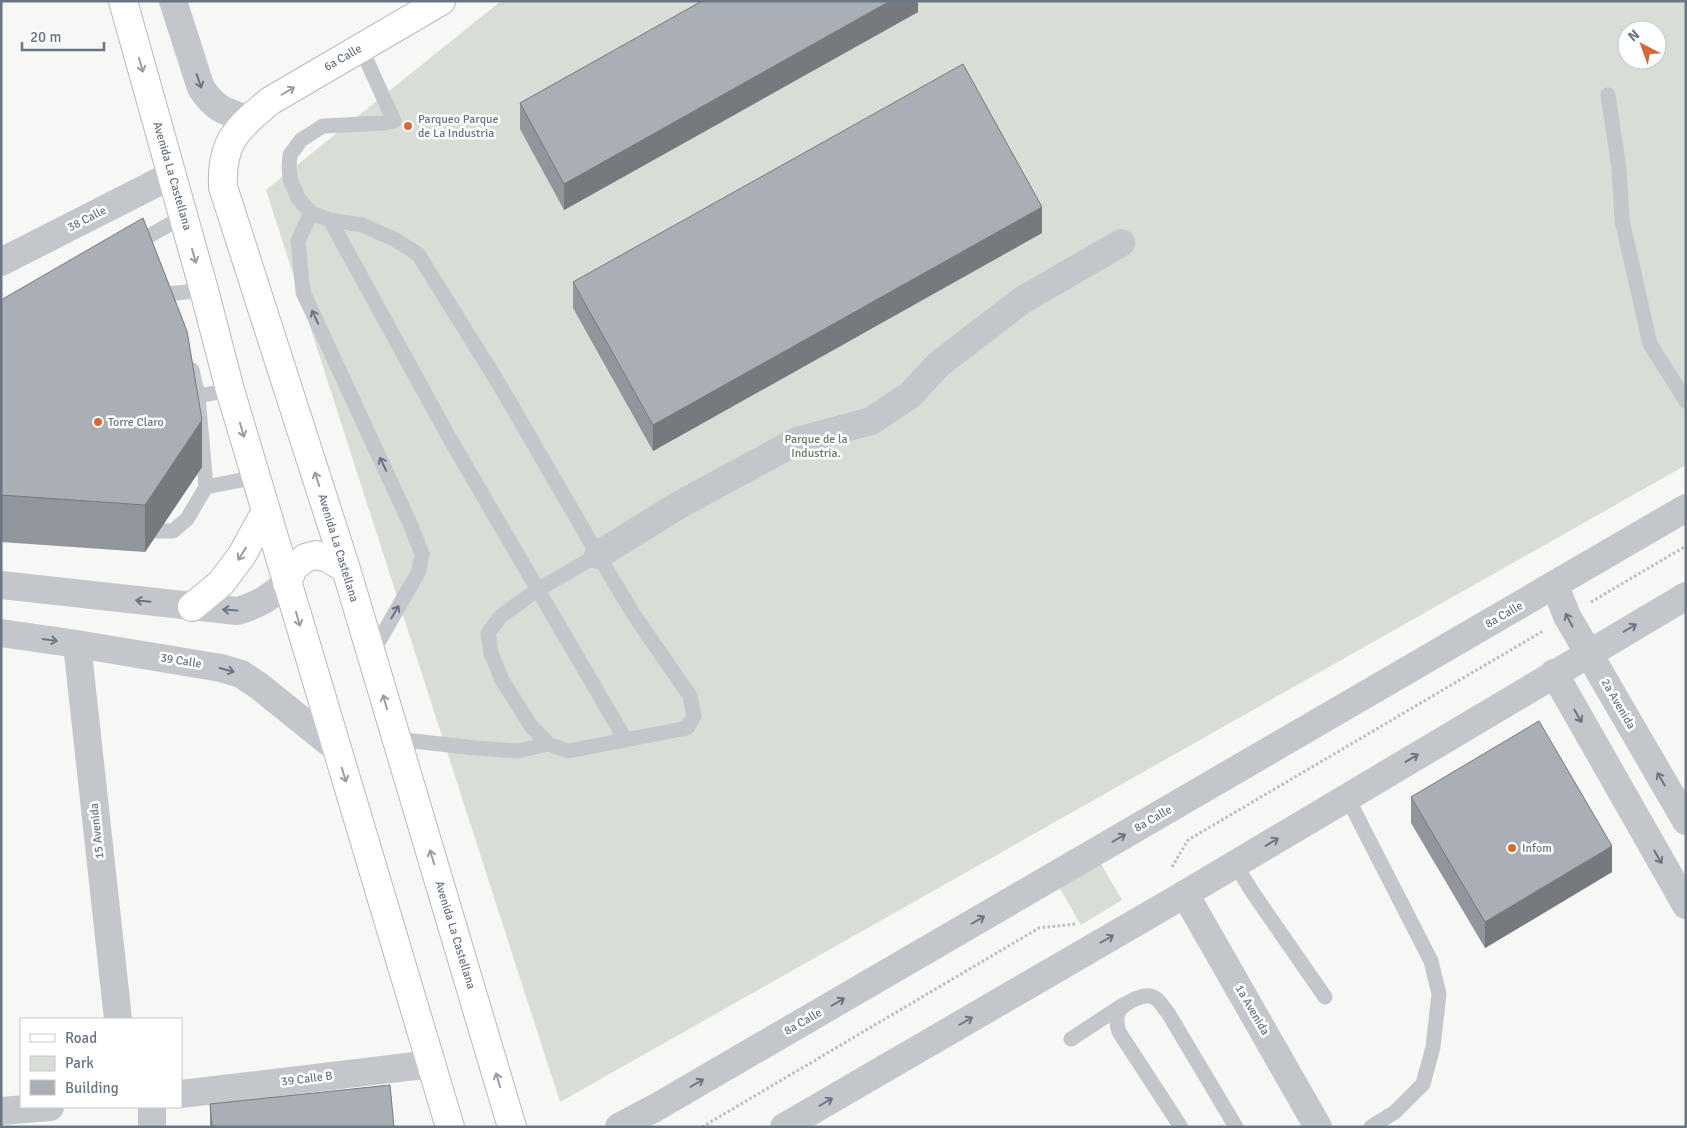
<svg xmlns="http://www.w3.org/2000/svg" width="1687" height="1128" viewBox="0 0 1687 1128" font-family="Signika,sans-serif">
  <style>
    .green { fill: #d8ded6; fill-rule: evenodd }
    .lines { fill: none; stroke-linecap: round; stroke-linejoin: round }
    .secondary-casing { stroke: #b6babe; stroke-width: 30 }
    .path { stroke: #bbbdc0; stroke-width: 3; stroke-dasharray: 2.5 2.5; stroke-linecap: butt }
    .service { stroke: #c3c6ca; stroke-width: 15 }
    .minor { stroke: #c3c6ca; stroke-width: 28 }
    .tertiary { stroke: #c3c6ca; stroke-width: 28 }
    .secondary { stroke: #fff; stroke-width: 28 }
    .wall { fill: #91969c }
    .shaded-wall { fill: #767a7f }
    .building { fill: #a9afb5; stroke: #767a7f }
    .oneway { stroke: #969ea8 }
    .oneway2 { stroke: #697583 }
    .poi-dot { fill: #d46938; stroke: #fff; stroke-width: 2 }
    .labels { text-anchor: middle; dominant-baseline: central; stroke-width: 5; stroke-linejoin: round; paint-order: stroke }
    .street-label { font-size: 12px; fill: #697583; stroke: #fff }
    .poi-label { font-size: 12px; fill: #697583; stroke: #fff; text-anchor: start }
    .park-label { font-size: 12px; fill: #697b67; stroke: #fff }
  </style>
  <rect width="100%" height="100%" fill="#f7f7f5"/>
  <path class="green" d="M 501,1 L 1686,1 L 1686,465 L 560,1102 L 266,190 ZM 1627,30 L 1657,30 L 1657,60 L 1627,60 Z
    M 1100,862 L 1122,900 L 1081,925 L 1059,887 Z"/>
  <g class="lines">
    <g class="secondary-casing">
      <path id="secondary" d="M 123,1 L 204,290 L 230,390 L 450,1127
        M 441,1 L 270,101 C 237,129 221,141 223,187 L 346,569 L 512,1127
        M 287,583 L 293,568 L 305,558 L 316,555 L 328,558 L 346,569
        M 192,607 L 221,583 L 242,555 L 266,511"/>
    </g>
    <path class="path" d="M 1591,602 L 1686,546
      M 1172,867 L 1188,840 L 1543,631
      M 702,1127 L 1039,928 L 1075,924"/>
    <path class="service" d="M 361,48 L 394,121 L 384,123 L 323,126 L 301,140 L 290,155 L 289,167 L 290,179 L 298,198 L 311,213 L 330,220 L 362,225 L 394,239 L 418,254 L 499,384 L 598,555 L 634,615 L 690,696 L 694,716 L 687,728 L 568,751 L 548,744 L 531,726 L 502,680 L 491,653 L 488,633 L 501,616 L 537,590 L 598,555
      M 1608,95 L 1619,169 L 1622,220 L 1650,344 L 1686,401
      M 311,213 L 298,241 L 303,292 L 412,528 L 422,554 L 419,571 L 371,655
      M 330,220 L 450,439 L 625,739
      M 133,246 L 147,237 L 183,217
      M 155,300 L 167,294 L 204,290
      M 192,370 L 198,396 L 206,487
      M 198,396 L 230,390
      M 138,531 L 173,531 L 187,519 L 206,487 L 256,477
      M 396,739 L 475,748 L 518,751 L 548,744
      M 1347,797 L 1431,961 L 1439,994 L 1433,1047 L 1423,1084 L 1395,1112 L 1371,1127
      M 1235,864 L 1253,893 L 1325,997
      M 1071,1039 L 1123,1005
      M 1181,1127 L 1119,1032 C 1117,1026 1116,1019 1118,1013 C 1122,1003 1146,991 1155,998 C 1160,1001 1164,1008 1168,1013 L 1236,1127"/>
    <path class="minor" d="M 173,1 L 201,88 C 216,110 224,111 248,119
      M 1,262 L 172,175
      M 598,555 L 679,505 L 797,441 L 871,421 L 910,395 L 939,364 L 1021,301 L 1121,243
      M 1,585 L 237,611 C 259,605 270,597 287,583
      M 1555,586 L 1567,616 L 1686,821
      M 1,633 L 77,644 L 221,668 L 241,674 L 259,686 L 336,748
      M 77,644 L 118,1019
      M 1554,673 L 1686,905
      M 1185,894 L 1318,1127
      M 181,1094 L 432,1064
      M 152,1107 L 152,1127
      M 1,1111 L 50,1107"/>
    <path class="tertiary" d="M 619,1127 L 655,1108 L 1686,508
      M 784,1127 L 1185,894 L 1686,596"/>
    <use href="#secondary" class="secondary"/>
  </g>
  <path class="wall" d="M 918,1 L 918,12 L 564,210 L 520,129 L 520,103 Z
    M 1042,233 L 653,451 L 573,308 L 573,282 Z
    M 1,300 L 202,467 L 145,552 L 1,542 Z
    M 1411,797 L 1612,872 L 1485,948 L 1411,823 Z
    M 210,1104 L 394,1127 L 210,1127 Z"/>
  <path class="shaded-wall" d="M 890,1 L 918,1 L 918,12 L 564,210 L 564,184 Z
    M 1042,207 L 1042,233 L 653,451 L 653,425 Z
    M 202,420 L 202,467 L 145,552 L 145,505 Z
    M 1612,846 L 1612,872 L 1485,948 L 1485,922 Z"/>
  <path class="building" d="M 702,1 L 890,1 L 564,184 L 520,103 Z
    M 963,64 L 1042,207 L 653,425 L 573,282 Z
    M 143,218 L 187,331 L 202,420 L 145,505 L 1,495 L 1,300 Z
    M 1539,721 L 1612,846 L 1485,922 L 1411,797 Z
    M 390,1085 L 394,1127 L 212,1127 L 210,1104 Z"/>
  <defs><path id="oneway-shaft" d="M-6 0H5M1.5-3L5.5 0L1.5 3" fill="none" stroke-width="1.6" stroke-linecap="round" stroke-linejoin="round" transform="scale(1.25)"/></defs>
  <g class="oneway">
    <use href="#oneway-shaft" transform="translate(141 65) rotate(74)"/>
    <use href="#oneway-shaft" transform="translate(288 91) rotate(-30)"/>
    <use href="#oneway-shaft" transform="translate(194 256) rotate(74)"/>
    <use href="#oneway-shaft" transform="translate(242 430) rotate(74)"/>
    <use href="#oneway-shaft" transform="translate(317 479) rotate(-108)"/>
    <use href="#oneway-shaft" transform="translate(242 554) rotate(122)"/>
    <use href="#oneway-shaft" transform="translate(298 619) rotate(74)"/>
    <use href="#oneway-shaft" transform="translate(385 702) rotate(-106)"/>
    <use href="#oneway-shaft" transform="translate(344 775) rotate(73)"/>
    <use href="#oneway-shaft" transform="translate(432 857) rotate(-107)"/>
    <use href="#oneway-shaft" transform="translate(498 1080) rotate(-107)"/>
  </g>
  <g class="oneway2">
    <use href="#oneway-shaft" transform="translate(199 81) rotate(71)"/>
    <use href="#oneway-shaft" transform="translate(315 317) rotate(-115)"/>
    <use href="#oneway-shaft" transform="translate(383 464) rotate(-115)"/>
    <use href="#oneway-shaft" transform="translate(143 601) rotate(-174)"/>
    <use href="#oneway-shaft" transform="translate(230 610) rotate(-176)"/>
    <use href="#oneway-shaft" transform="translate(395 612) rotate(-60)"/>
    <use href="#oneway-shaft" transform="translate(1569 620) rotate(-118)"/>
    <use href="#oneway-shaft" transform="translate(1630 628) rotate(-30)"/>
    <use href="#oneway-shaft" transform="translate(50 640) rotate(8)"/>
    <use href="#oneway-shaft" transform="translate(227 670) rotate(16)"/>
    <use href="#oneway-shaft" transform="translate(1578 716) rotate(60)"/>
    <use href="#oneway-shaft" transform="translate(1412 758) rotate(-31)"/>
    <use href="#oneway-shaft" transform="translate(1661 779) rotate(-120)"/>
    <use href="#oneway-shaft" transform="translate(1119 838) rotate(-30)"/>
    <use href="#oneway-shaft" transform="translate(1272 842) rotate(-31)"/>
    <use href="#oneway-shaft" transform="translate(1658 857) rotate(60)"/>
    <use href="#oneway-shaft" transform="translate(978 920) rotate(-30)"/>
    <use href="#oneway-shaft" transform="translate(1107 939) rotate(-30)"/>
    <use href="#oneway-shaft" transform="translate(838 1002) rotate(-30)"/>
    <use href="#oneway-shaft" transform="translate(966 1021) rotate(-30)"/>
    <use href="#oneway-shaft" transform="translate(697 1083) rotate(-30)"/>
    <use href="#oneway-shaft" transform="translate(826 1102) rotate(-30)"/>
  </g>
  <g class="poi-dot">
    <circle cx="408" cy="126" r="5"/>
    <circle cx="98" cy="422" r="5"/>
    <circle cx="1512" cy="848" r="5"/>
  </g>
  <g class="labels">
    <g class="street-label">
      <text transform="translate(343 58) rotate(-30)">6a Calle</text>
      <text transform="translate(172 176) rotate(74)">Avenida La Castellana</text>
      <text transform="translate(87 219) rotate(-27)">38 Calle</text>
      <text transform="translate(338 548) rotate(73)">Avenida La Castellana</text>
      <text transform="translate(1504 615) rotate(-30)">8a Calle</text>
      <text transform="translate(181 661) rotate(9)">39 Calle</text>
      <text transform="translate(1618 704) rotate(60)">2a Avenida</text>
      <text transform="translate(1153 819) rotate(-30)">8a Calle</text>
      <text transform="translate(97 831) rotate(-96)">15 Avenida</text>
      <text transform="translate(455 935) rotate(73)">Avenida La Castellana</text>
      <text transform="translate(1252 1010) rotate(60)">1a Avenida</text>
      <text transform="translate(803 1022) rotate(-30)">8a Calle</text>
      <text transform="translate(307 1079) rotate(-7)">39 Calle B</text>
    </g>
    <g class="poi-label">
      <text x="418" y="119">Parqueo Parque<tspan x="418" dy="14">de La Industria</tspan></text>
      <text x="108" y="422">Torre Claro</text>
      <text x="1522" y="848">Infom</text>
    </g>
    <g class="park-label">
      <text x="816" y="439">Parque de la<tspan x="816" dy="14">Industria.</tspan></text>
    </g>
  </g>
  <rect width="1687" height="1128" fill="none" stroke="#697583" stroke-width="5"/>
  <rect x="20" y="1018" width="162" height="90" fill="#ffffff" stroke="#c3c8cd"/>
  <rect x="30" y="1034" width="25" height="8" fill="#ffffff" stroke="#c3c8cd"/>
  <text x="65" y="1043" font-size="15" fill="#697583">Road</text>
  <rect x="30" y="1056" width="25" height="15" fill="#d8ded6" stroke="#c3c8cd"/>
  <text x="65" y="1068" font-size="15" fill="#697583">Park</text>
  <rect x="30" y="1080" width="25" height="15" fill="#a9afb5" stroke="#c3c8cd"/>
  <text x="65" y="1093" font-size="15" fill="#697583">Building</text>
  <g transform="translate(1642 45) rotate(319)"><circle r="24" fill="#ffffff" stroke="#c3c8cd"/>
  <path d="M0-4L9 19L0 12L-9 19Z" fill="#d46938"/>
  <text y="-8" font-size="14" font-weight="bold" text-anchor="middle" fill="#697583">N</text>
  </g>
  <path d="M22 42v8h82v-8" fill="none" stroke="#697583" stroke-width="2.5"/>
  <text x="30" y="42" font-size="15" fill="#697583" stroke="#ffffff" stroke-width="4" paint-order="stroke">20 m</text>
</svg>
